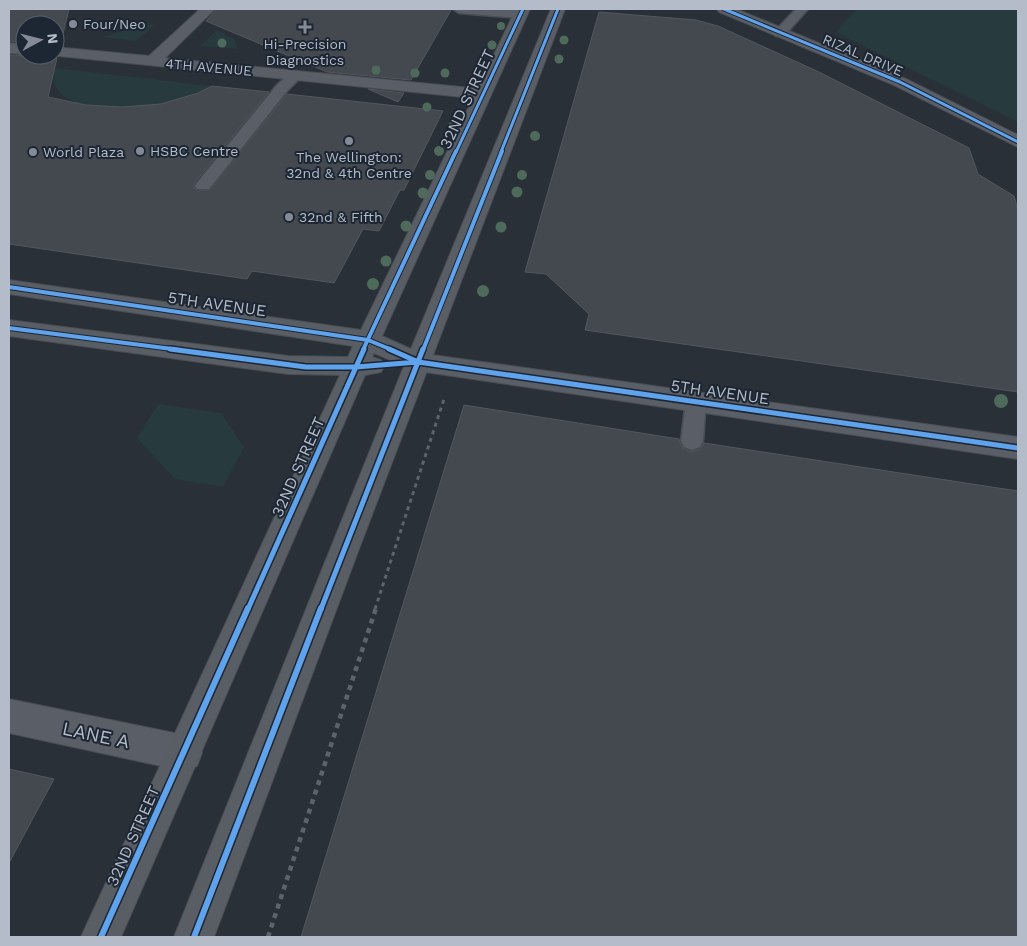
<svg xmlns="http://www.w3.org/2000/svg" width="1027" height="946" viewBox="0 0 1027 946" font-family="'Work Sans',sans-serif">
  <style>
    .green { fill: #273a3e }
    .building { fill: #444950; stroke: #52575f }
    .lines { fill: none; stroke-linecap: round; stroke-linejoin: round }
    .lane-casing { stroke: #484c53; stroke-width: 3 }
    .street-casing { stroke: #484c53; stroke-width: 2 }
    .secondary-casing { stroke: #484c53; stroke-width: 2 }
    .path-far1 { stroke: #5d636a; stroke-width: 3; stroke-dasharray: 4 4; stroke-linecap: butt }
    .path { stroke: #5d636a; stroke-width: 4.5; stroke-dasharray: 5 5; stroke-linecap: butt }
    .lane { fill: #5a5e66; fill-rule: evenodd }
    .street { fill: #5a5e66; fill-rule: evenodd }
    .secondary { fill: #595d64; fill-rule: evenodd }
    .cycleway-far3-casing { stroke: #1d2633; stroke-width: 5 }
    .cycleway-far2-casing { stroke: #1d2633; stroke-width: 6 }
    .cycleway-far1-casing { stroke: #1d2633; stroke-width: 8 }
    .cycleway-casing { stroke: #1d2633; stroke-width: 9 }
    .cycleway-far3 { stroke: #60a3ed; stroke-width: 3 }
    .cycleway-far2 { stroke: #60a3ed; stroke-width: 4 }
    .cycleway-far1 { stroke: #60a3ed; stroke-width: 5 }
    .cycleway { stroke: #60a3ed; stroke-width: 6 }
    .tree { fill: #4e6a5a }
    .poi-dot { fill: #848b96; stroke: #1d2633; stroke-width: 2 }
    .labels { text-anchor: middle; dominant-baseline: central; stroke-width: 4; stroke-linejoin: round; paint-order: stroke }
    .far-poi-label { font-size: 14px; fill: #b4bcc9; stroke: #1d2633; text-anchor: start }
    .far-street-label { font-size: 14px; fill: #b4bcc9; stroke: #1d2633 }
    .street-label { font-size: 16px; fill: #b4bcc9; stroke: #1d2633 }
    .near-street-label { font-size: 19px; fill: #b4bcc9; stroke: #1d2633 }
  </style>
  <rect width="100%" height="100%" fill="#2a3038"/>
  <path class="green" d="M 857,9 L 1018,9 L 1018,122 L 836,32 Z
    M 155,24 L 136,41 L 103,37 L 141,25 Z
    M 217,30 L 234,39 L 238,49 L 201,46 Z
    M 55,68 L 212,86 C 196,94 179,100 161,104 C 132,109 43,117 55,68 Z
    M 158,404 L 221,413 L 244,447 L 223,487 L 175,479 L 137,438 Z"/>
  <path class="building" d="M 9,9 L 69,9 L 60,46 L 55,45 L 55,25 L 25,25 L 25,42 L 9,41 Z
    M 217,9 L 451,9 L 451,10 L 411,80 L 327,72 L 206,21 Z
    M 599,12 L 696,20 L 718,26 L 819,72 L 969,148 L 978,174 L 1014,196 L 1018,210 L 1018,392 L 585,330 L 589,314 L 546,274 L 525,272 Z
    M 9,55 L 47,55 L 57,58 L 48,97 L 86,105 L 122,107 L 161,104 L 198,93 L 212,86 L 269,92 L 195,182 L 193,187 L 197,191 L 210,190 L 287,94 L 443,111 L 404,190 L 400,190 L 379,231 L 363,229 L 334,283 L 252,271 L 247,279 L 9,244 Z
    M 368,89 L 404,93 L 398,102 Z
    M 464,405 L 679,439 L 682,448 L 691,452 L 701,449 L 704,443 L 1018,491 L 1018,937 L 301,937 Z
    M 9,769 L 54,779 L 9,863 Z"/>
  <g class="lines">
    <g class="lane-casing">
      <path id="lane" d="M 453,9 C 467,8 517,5 526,14 L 520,18 L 459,13 Z
        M 796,9 L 808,9 L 784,36 L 776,36 L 774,33 L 776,30 Z
        M 296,71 L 303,75 L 287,91 L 209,189 L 197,189 L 195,186 L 197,183 L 277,85 L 291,72 Z
        M 696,393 L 703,395 L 706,401 L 703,441 L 700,447 L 692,450 L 684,447 L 681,441 L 686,401 L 689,395 Z"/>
    </g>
    <g class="street-casing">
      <path id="street" d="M 200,9 L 215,9 L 165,58 L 482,89 L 488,90 L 490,94 L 488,98 L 482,99 L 49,55 L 55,55 L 55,47 L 149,56 Z
        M 717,9 L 736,9 L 906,79 L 1018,135 L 1018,147 L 894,85 L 719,12 Z
        M 9,43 L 25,44 L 25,54 L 9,53 Z
        M 418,353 L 1018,437 L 1018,459 L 418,371 L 409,368 L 406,362 L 409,356 Z
        M 9,699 L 184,735 L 197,740 L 202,753 L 197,766 L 184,771 L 9,733 Z"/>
    </g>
    <g class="secondary-casing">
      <path id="secondary" d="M 516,9 L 530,9 L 382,336 L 411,349 L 551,9 L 565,9 L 359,549 L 214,937 L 174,937 L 404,366 L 374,353 L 372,357 L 381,360 L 384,366 L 381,372 L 365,375 L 121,937 L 81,937 L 340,375 L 288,374 L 9,336 L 9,320 L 288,356 L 348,357 L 353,346 L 9,294 L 9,280 L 361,330 Z"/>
    </g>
    <path class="path-far1" d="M 375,609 L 444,399"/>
    <path class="path" d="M 268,937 L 376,608"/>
    <use href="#lane" class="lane"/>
    <use href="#street" class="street"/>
    <use href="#secondary" class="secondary"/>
    <g class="cycleway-far3-casing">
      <path id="cycleway-far3" d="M 724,9 L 900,82 L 1018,142
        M 456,152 L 523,9
        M 501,152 L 558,9"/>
    </g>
    <g class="cycleway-far2-casing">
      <path id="cycleway-far2" d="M 9,287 L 368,340 L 392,350
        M 9,328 L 180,350
        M 363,350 L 456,151
        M 423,350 L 502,151"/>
    </g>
    <g class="cycleway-far1-casing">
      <path id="cycleway-far1" d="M 170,349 L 306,367 L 356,367 L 418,362 L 1018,448
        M 389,349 L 416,361
        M 248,609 L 364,349
        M 321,609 L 423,349"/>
    </g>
    <g class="cycleway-casing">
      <path id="cycleway" d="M 101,937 L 248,608
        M 194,937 L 321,608"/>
    </g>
    <use href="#cycleway-far3" class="cycleway-far3"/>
    <use href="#cycleway-far2" class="cycleway-far2"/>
    <use href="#cycleway-far1" class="cycleway-far1"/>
    <use href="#cycleway" class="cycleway"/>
  </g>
  <g class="tree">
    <circle cx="501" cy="26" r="4"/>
    <circle cx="564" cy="40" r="4.5"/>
    <circle cx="222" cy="43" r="4.5"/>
    <circle cx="492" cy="45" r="4.5"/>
    <circle cx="559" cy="59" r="4.5"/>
    <circle cx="484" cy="65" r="4.5"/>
    <circle cx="376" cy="70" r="4.5"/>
    <circle cx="415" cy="73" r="4.5"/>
    <circle cx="445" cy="73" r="4.5"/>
    <circle cx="427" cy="107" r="4.5"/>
    <circle cx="453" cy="126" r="5"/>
    <circle cx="535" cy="136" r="5"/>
    <circle cx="439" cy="151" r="5"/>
    <circle cx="430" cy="175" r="5"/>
    <circle cx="522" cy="175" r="5"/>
    <circle cx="517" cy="192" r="5.5"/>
    <circle cx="423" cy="193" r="5.5"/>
    <circle cx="406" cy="226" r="5.5"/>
    <circle cx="501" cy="227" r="5.5"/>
    <circle cx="386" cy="261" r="5.5"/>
    <circle cx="373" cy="284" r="6"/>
    <circle cx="483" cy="291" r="6"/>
    <circle cx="1001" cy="401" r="7"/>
  </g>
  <g class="poi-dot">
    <circle cx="73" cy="24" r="5"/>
    <path d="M302.5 19.5h5v5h5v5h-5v5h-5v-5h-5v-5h5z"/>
    <circle cx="349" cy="141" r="5"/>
    <circle cx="140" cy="151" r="5"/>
    <circle cx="33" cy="152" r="5"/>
    <circle cx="289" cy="217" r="5"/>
  </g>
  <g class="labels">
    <g class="far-poi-label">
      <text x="83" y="24">Four/Neo</text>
      <text x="305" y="44" text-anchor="middle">Hi-Precision<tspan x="305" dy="16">Diagnostics</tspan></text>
      <text x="150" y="151">HSBC Centre</text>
      <text x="43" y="152">World Plaza</text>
      <text x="349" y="157" text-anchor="middle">The Wellington:<tspan x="349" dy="16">32nd &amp; 4th Centre</tspan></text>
      <text x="299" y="217">32nd &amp; Fifth</text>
    </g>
    <g class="far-street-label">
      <text transform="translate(863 55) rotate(23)">RIZAL DRIVE</text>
      <text transform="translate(209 67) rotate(5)">4TH AVENUE</text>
    </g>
    <g class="street-label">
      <text transform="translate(467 99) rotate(-65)">32ND STREET</text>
      <text transform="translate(217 304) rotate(8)">5TH AVENUE</text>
      <text transform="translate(720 392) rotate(8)">5TH AVENUE</text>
      <text transform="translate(298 467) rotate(-66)">32ND STREET</text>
      <text transform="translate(133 836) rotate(-66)">32ND STREET</text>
    </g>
    <g class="near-street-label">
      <text transform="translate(96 735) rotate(12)">LANE A</text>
    </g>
  </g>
  <rect width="1027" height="946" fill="none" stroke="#b4bcc9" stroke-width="20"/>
  <g transform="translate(40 40) rotate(83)"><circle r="24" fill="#1d2633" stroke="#59626f"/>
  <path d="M0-4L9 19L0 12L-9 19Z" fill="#848b96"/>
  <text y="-8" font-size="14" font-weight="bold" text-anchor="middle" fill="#b4bcc9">N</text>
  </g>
</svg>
